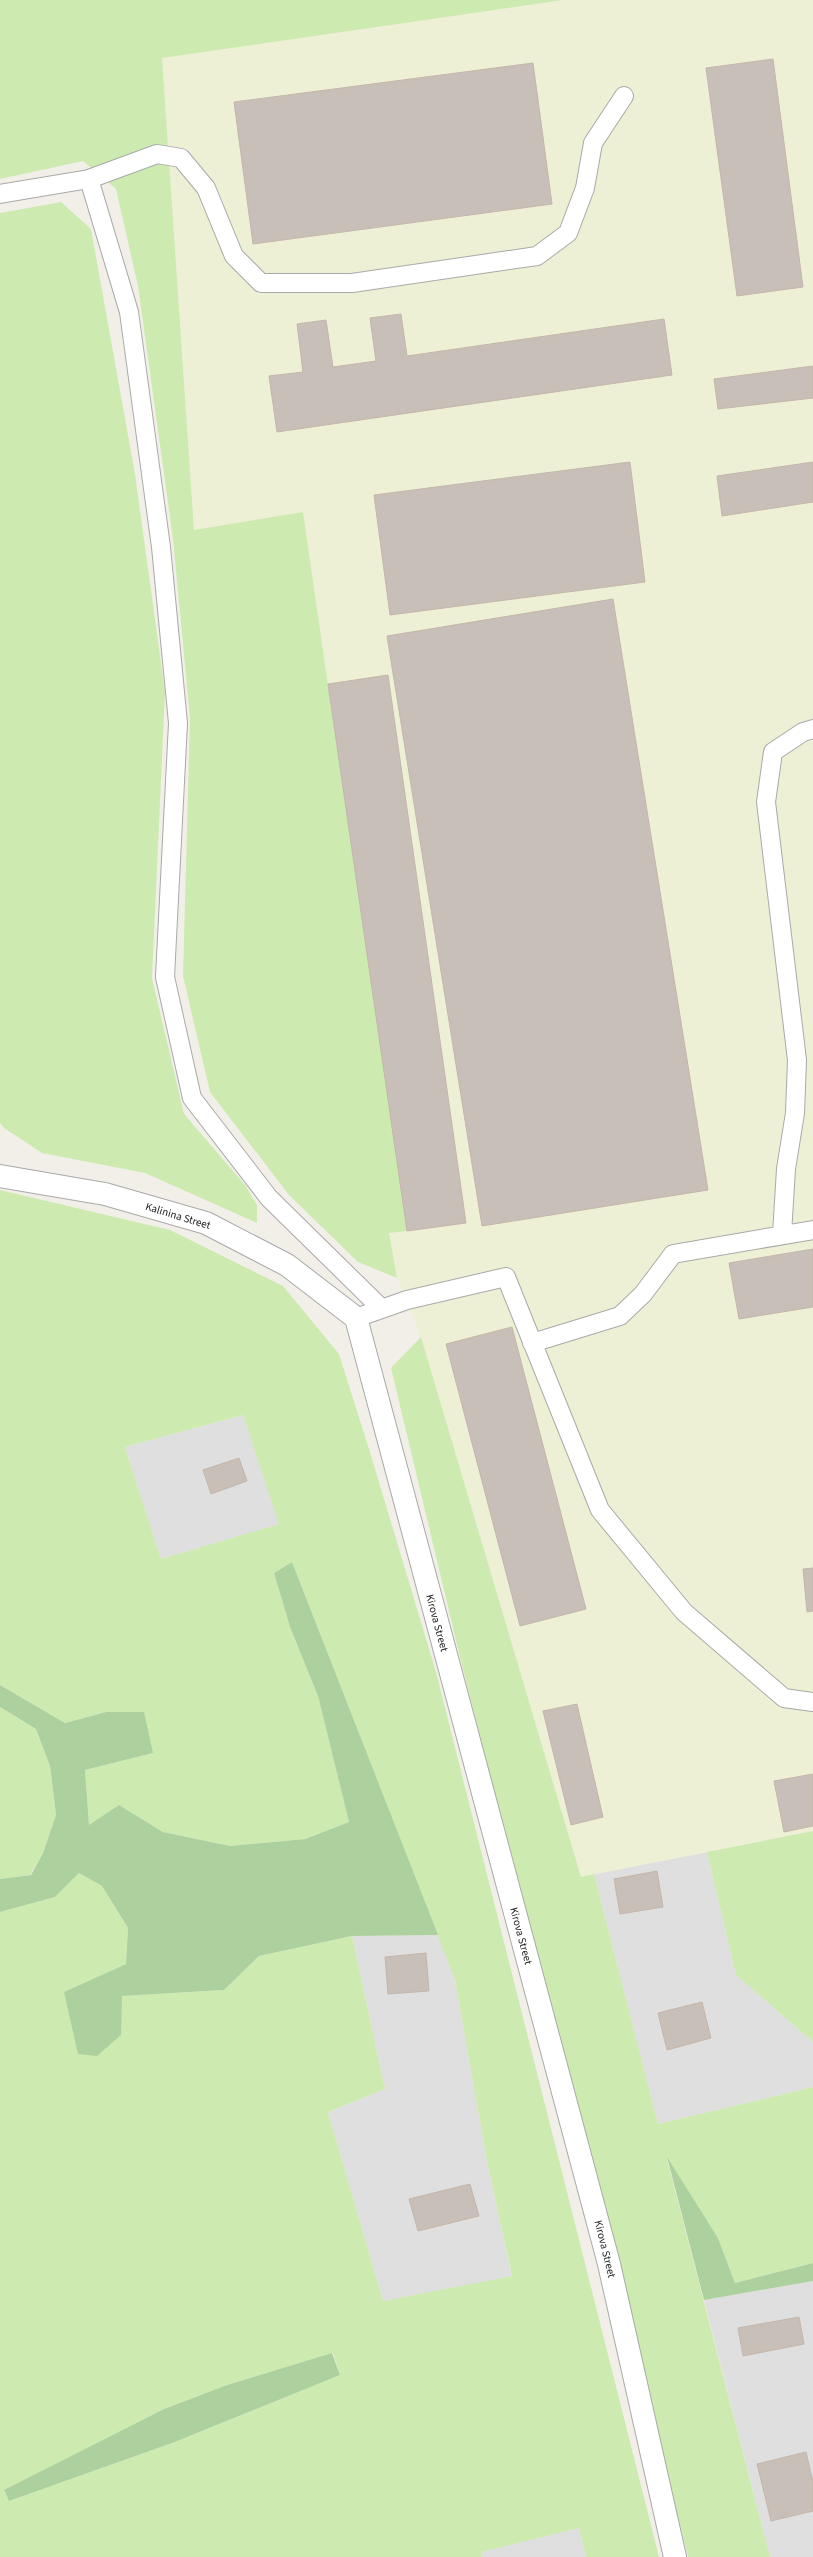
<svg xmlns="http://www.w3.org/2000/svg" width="813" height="2557" viewBox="0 0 813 2557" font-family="'Source Sans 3',sans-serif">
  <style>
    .residential { fill: #e0dfdf }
    .farmland { fill: #eef0d5 }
    .grass { fill: #cdebb0; fill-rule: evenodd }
    .forest { fill: #add19e }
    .building { fill: #c7bfb8; stroke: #c4b6ab }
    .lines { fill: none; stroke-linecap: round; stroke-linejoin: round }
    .lane-casing { stroke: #a9a9a9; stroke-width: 20 }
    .street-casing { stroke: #a9a9a9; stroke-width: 24 }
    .lane { stroke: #fff; stroke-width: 18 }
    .street { stroke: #fff; stroke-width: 22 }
    .labels { text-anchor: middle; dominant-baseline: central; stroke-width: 3.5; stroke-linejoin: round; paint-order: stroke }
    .street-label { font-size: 11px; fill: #222; stroke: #fff }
  </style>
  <rect width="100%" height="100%" fill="#f2efe9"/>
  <path class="residential" d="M 243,1415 L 280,1524 L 161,1559 L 125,1447 Z
    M 707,1852 L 736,1975 L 813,2042 L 813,2087 L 658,2124 L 594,1874 Z
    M 438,1935 L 455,1980 L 487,2161 L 512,2277 L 383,2301 L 328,2112 L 385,2089 L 352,1936 Z
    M 813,2281 L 813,2557 L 770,2557 L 704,2300 Z
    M 579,2528 L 586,2557 L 481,2557 L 480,2552 Z"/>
  <path class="farmland" d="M 563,0 L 813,0 L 813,1831 L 581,1877 L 421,1337 L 397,1278 L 388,1233 L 407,1231 L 303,512 L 194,530 L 162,57 Z"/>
  <path class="grass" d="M 0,0 L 563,0 L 162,58 L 194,530 L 303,512 L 407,1231 L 389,1233 L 397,1278 L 358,1262 L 289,1195 L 210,1092 L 183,976 L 190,718 L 173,539 L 138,286 L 116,189 L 83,161 L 0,179 Z
    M 61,202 L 91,229 L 135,474 L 165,692 L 152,978 L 184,1114 L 245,1185 L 257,1205 L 257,1223 L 145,1173 L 42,1153 L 4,1128 L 0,1123 L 0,213 Z
    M 0,1190 L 170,1230 L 283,1286 L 339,1354 L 369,1449 L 436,1672 L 659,2557 L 586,2557 L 579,2528 L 481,2552 L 481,2557 L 0,2557 L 0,1912 L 55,1897 L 79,1873 L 102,1886 L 128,1928 L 126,1964 L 64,1992 L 121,2035 L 121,1996 L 224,1990 L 259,1956 L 352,1936 L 385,2089 L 328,2112 L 383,2301 L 512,2276 L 487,2161 L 455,1980 L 292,1562 L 274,1573 L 290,1627 L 318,1696 L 349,1822 L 305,1839 L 230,1846 L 163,1832 L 119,1805 L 89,1826 L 85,1770 L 153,1753 L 106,1712 L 65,1723 L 0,1685 ZM 243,1415 L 279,1524 L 161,1559 L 125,1447 ZM 333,2353 L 340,2375 L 175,2442 L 9,2501 L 4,2491 L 164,2409 L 227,2385 Z
    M 421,1337 L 581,1877 L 594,1874 L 658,2124 L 813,2087 L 813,2263 L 735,2283 L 718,2238 L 667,2159 L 770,2557 L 688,2557 L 459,1653 L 391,1368 Z
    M 0,1707 L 36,1729 L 50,1766 L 56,1815 L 43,1853 L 30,1875 L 0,1879 Z
    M 813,1831 L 813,2042 L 736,1975 L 707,1852 Z"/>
  <path class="forest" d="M 292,1562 L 438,1935 L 352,1936 L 259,1956 L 224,1990 L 122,1996 L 121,2035 L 97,2056 L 78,2054 L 64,1992 L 126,1964 L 128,1928 L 102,1886 L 79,1873 L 55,1897 L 0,1912 L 0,1879 L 31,1875 L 43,1853 L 56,1815 L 50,1766 L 36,1729 L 0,1707 L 0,1685 L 65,1723 L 106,1712 L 144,1712 L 153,1753 L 85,1770 L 89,1825 L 119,1805 L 163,1832 L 230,1846 L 305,1839 L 349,1822 L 318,1696 L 290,1627 L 274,1573 Z
    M 667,2157 L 718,2238 L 735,2283 L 813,2263 L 813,2281 L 704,2300 Z
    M 332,2353 L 340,2375 L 175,2442 L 9,2501 L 4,2490 L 164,2409 L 227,2385 Z"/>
  <path class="building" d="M 773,59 L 803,287 L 737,296 L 706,68 Z
    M 533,63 L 552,204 L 253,244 L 234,102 Z
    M 401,314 L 407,356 L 664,319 L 672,375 L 277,432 L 269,376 L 303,372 L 297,324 L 326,320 L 333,367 L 376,361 L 370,318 Z
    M 813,366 L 813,398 L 718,409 L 714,379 Z
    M 630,462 L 645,582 L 390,615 L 374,495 Z
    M 813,462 L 813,502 L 722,516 L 717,476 Z
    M 613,599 L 708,1190 L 482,1226 L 387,636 Z
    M 388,675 L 466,1223 L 407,1231 L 328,684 Z
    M 813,1249 L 813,1307 L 739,1319 L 729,1263 Z
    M 512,1327 L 586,1609 L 520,1626 L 446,1344 Z
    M 239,1458 L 247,1481 L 211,1494 L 203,1470 Z
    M 813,1568 L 813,1611 L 807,1612 L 803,1569 Z
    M 577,1704 L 603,1817 L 571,1825 L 543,1711 Z
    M 813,1774 L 813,1826 L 784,1832 L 774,1781 Z
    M 657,1871 L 663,1907 L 620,1914 L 614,1879 Z
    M 426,1953 L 429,1991 L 388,1994 L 385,1957 Z
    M 702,2002 L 711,2038 L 667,2050 L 658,2013 Z
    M 470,2184 L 479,2216 L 418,2231 L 409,2199 Z
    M 799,2317 L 804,2344 L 743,2356 L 738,2328 Z
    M 806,2452 L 813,2482 L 813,2511 L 771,2521 L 757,2464 Z"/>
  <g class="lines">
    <g class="lane-casing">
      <path id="lane" d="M 89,179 L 129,312 L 161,547 L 178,723 L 165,977 L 192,1098 L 269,1198 L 382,1309
        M 0,194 L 89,179 L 157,154 L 181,158 L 206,188 L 234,256 L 261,283 L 352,283 L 537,256 L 568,233 L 585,188 L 593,143 L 624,96
        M 782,1234 L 786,1169 L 795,1113 L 797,1060 L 766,802 L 773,752 L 803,732 L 813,729
        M 356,1318 L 407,1300 L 506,1277 L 600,1510 L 684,1612 L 784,1698 L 813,1702
        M 532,1343 L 620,1316 L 643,1294 L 673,1254 L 813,1230"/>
    </g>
    <g class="street-casing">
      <path id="street" d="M 0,1176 L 105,1194 L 206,1223 L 287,1265 L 356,1318 L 609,2264 L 675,2557"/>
    </g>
    <use href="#lane" class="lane"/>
    <use href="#street" class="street"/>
  </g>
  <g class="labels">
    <g class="street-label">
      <text transform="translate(178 1216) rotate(17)">Kalinina Street</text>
      <text transform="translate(437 1623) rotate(75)">Kirova Street</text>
      <text transform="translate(521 1936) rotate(75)">Kirova Street</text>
      <text transform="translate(605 2249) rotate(76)">Kirova Street</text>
    </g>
  </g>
</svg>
